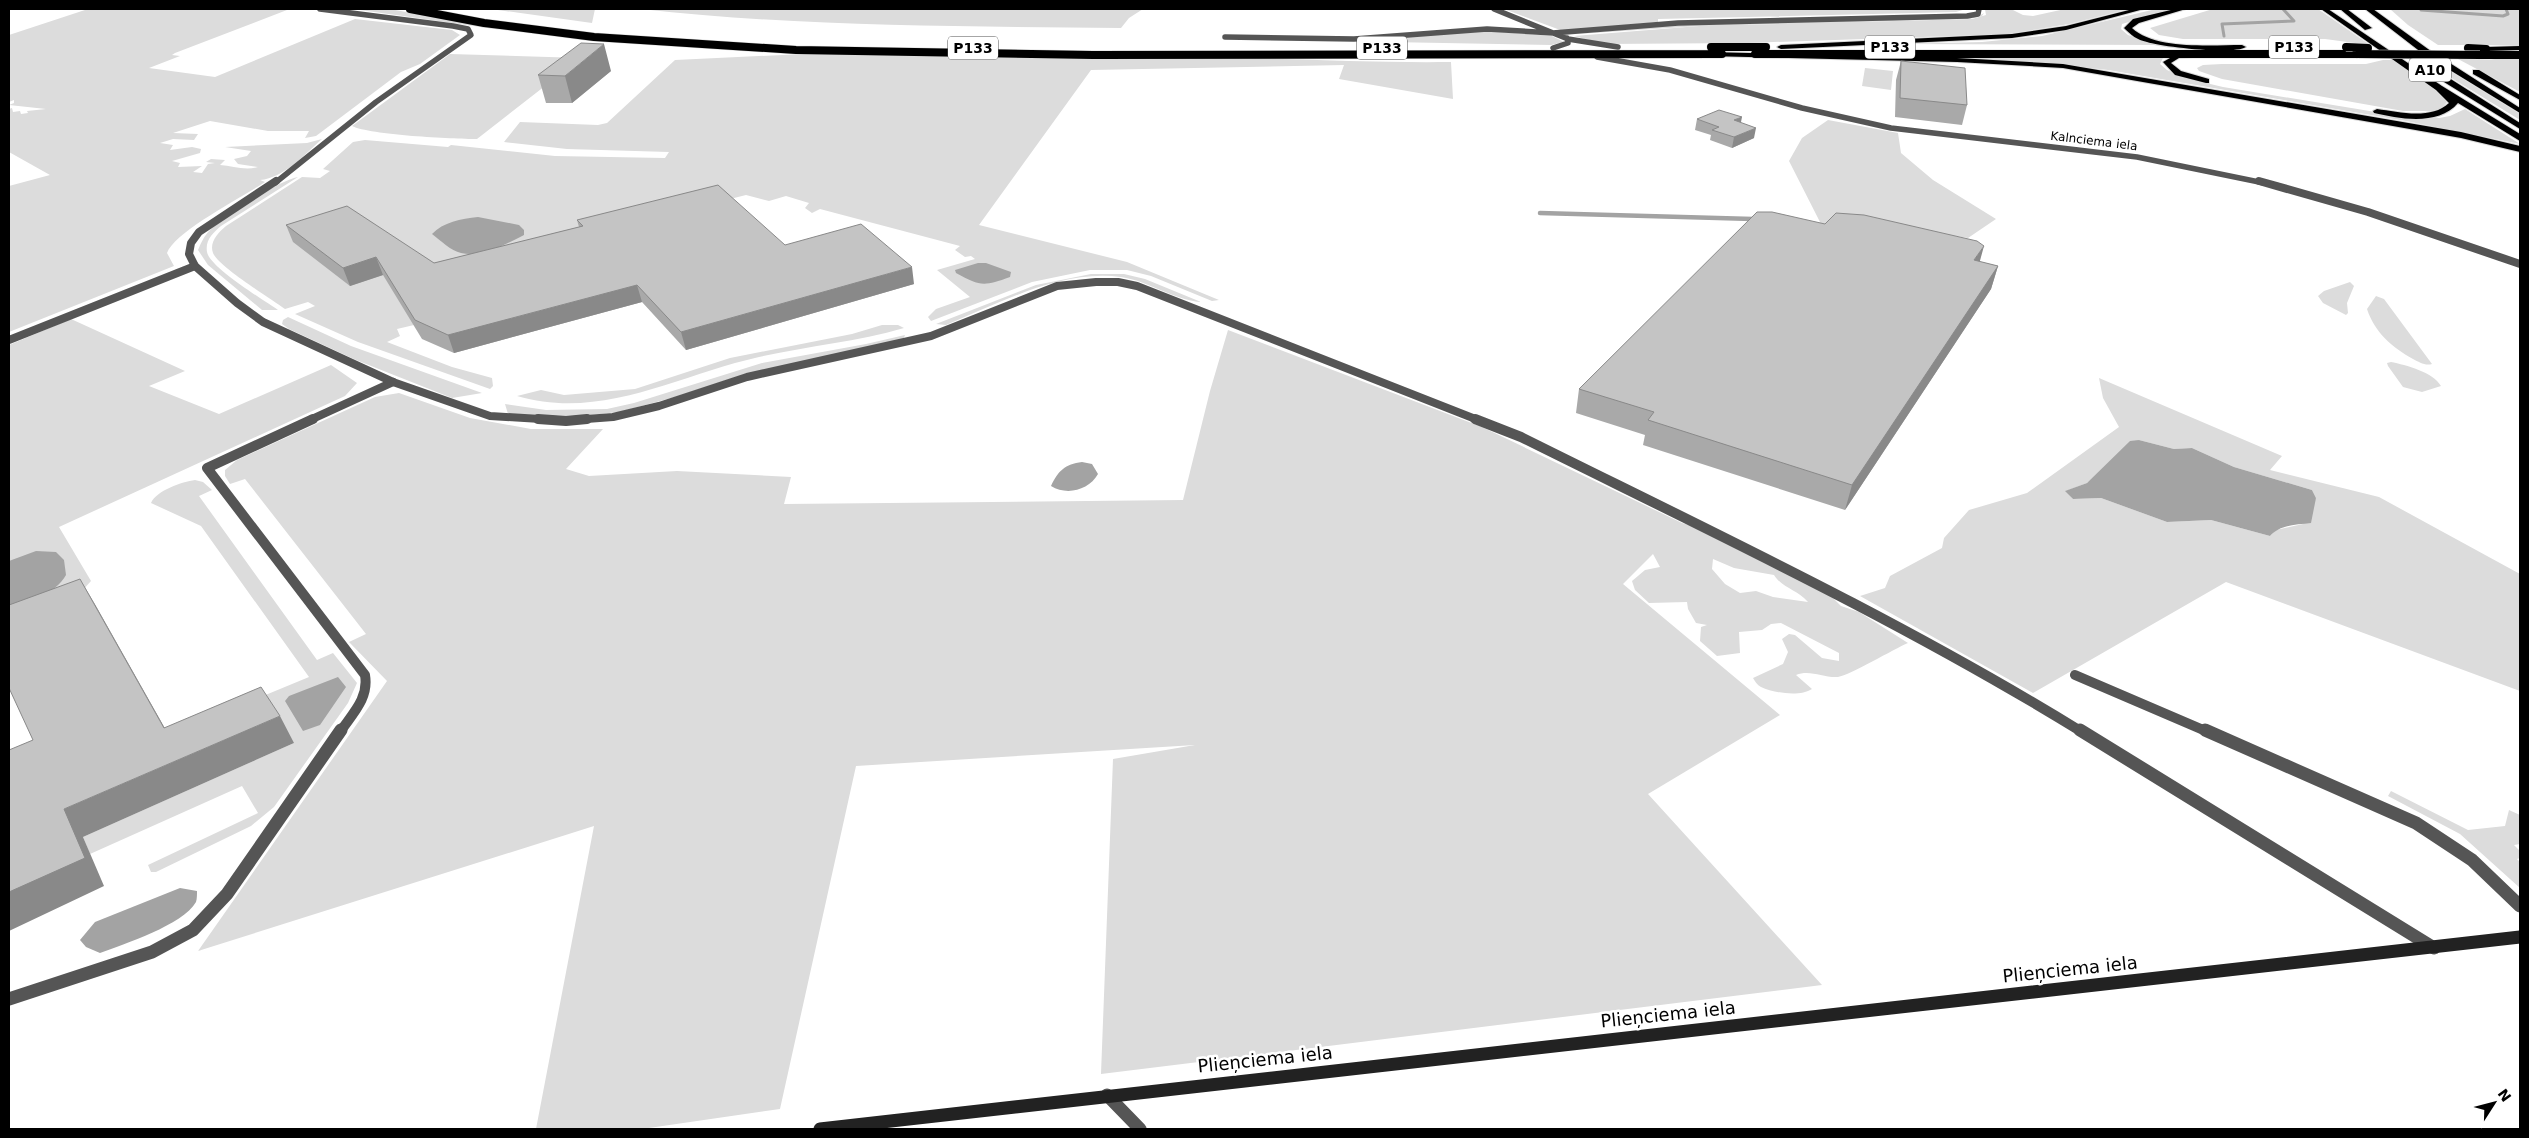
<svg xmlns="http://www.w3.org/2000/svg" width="2529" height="1138" viewBox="0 0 2529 1138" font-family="'DejaVu Sans',sans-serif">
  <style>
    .green { fill: #dcdcdc; fill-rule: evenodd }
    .water { fill: #a3a3a3 }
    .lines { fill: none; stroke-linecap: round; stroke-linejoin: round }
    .stream-far1 { stroke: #a3a3a3; stroke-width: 3 }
    .stream { stroke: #a3a3a3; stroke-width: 4.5 }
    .primary-casing { stroke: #dbdbdb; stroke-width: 9 }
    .trunk-casing { stroke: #dbdbdb; stroke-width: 2 }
    .minor-far3 { stroke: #555; stroke-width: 5.5 }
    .minor-far2 { stroke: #555; stroke-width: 8 }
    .minor-far1 { stroke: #555; stroke-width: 10 }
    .minor { stroke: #555; stroke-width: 13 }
    .tertiary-far3 { stroke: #555; stroke-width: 5.5 }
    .tertiary-far2 { stroke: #555; stroke-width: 8 }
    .tertiary-far1 { stroke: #555; stroke-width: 10 }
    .tertiary { stroke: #555; stroke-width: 13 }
    .secondary { stroke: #222; stroke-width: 13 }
    .primary { stroke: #000; stroke-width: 8 }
    .trunk { fill: #000; fill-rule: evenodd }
    .primary-bridge-casing { stroke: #dbdbdb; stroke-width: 9; stroke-linecap: butt }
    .primary-bridge { stroke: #000; stroke-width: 8 }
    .wall { fill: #a9a9a9 }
    .shaded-wall { fill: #898989 }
    .building { fill: #c4c4c4; stroke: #898989 }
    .labels { text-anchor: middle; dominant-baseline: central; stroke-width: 5; stroke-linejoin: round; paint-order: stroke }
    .far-street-label { font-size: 12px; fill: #000; stroke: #fff }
    .shield { fill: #fff; stroke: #4c4c4c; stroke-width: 1 }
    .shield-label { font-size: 14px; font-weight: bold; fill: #000 }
    .near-street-label { font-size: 18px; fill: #000; stroke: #fff }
  </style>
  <rect width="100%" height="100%" fill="#fff"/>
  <path class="green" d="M 88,9 L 287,10 L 175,53 L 172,55 L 180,56 L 149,68 L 215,77 L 355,19 L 452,30 L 460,35 L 420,64 L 401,72 L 316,136 L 305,138 L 309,131 L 268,131 L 210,121 L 173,133 L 198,134 L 194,140 L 173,139 L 160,143 L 173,145 L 170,150 L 192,147 L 201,149 L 200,153 L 172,161 L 180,163 L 178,167 L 202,166 L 193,172 L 202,173 L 208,164 L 215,163 L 206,162 L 211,159 L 225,160 L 220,165 C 233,166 245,171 258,167 L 238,164 L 234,159 L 247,156 L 251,151 L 225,147 L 307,143 L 322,139 C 304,155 284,178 260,180 L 265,182 C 244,196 174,232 167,253 L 174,266 L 9,332 L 9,186 L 50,175 L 9,152 L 9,109 L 12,108 L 13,112 L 20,111 L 21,114 L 28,113 L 27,111 L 46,109 L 9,105 L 14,103 L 14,100 L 9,102 L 9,35 Z
    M 353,9 L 390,9 L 502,30 Z
    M 491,9 L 595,9 L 592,23 Z
    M 641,9 L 1143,9 L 1129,18 L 1121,28 C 961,26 801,27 641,9 Z
    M 1504,9 L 1966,9 L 1956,12 L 1658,19 L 1658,22 L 1563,31 Z
    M 1985,9 L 2011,9 L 2023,15 L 2033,16 L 2065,9 L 2129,9 L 2069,24 L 2008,34 L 1747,43 L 1604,44 L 1574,36 L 1699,26 L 1576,34 L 1673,25 L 1979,16 L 1984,13 L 1982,16 L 1969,19 L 1738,25 L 1972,19 L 1986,15 Z
    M 2156,9 L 2173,9 L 2122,24 L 2121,29 L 2128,35 L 2158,45 L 1898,44 L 1982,42 L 2042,36 Z
    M 2213,9 L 2318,9 L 2370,45 L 2325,39 L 2183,39 L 2159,35 L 2150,28 Z
    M 2390,9 L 2520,9 L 2520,45 L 2438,45 L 2408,25 Z
    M 1477,30 L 1552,36 L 1564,42 L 1551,45 L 1389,42 L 1388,37 Z
    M 450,54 L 581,58 L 477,139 C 453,139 370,135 352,126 Z
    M 804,54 C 948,57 1092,54 1235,58 C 1307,59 1379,63 1451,62 L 1453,99 L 1339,79 L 1344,65 L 1091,70 L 979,225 L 1127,262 L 1219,300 L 1212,301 L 1151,276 L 1127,270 L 1090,270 L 1032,282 L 931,321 L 928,317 L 936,309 L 970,297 L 937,270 L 975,259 L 971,256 L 965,257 L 955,250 L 960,246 L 820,209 L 812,213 L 805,208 L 809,203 L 786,196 L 769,201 L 746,195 L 722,201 L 414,325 L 397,329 L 400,336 L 387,342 L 452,367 L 492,378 L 493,386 L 490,389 L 358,342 L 295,314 L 315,306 L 308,302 L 285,309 C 270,298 219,267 213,253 C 209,242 218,233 226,226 L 302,177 L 320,178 L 330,171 L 323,169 L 353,142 L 365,140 L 448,147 L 451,145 L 555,156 L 665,158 L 669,152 L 567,149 L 504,142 L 520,122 L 598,125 L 607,123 L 675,60 Z
    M 1915,57 L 2163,58 L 2160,64 L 2167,70 L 2185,78 L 2223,87 L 2406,117 L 2439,118 L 2450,116 L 2465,109 L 2520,144 L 2406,121 L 2108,70 L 2037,62 Z
    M 2499,58 L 2520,58 L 2520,92 L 2458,59 L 2491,60 Z
    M 2383,60 L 2394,60 L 2432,87 L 2447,102 L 2441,109 L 2435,111 L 2403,111 L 2222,79 L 2199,71 L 2197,68 L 2203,65 L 2222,64 L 2366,64 Z
    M 2422,60 L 2432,60 L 2520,114 L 2520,120 Z
    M 1865,68 L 1893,71 L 1891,90 L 1862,86 Z
    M 1828,120 L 1898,133 L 1901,153 L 1933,180 L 1996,219 L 1968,238 L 1904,228 L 1838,226 L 1821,224 L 1789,161 L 1802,138 Z
    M 298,177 L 221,226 C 213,233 205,240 207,252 C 210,268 264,300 278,310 L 262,310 L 208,265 L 198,250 C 201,243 204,236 210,230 C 226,216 277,181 298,177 Z
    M 1091,274 L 1124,274 L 1145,279 L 1201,302 C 1173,300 1149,281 1121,277 C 1061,269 1000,303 946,325 L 936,324 L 1036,285 Z
    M 2350,282 L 2354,286 L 2347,303 L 2348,313 L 2346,315 L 2323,303 L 2318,296 L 2324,291 Z
    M 2376,296 L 2384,299 L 2432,364 C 2425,366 2419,362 2413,359 C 2392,347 2375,333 2367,309 Z
    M 288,317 L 351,346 L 482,393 L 452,398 L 356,360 L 289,329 L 282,324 L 283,320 Z
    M 71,319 L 185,371 L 149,386 L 219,414 L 331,365 L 357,383 L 345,396 L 59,527 L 91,581 L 82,591 L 9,620 L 9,345 Z
    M 882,325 L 898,325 L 904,328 C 857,342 807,346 759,357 C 678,375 602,421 517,396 L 541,390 L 564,395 L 635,389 L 730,358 L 852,334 Z
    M 1228,330 L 1482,427 L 1682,523 L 1699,528 L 1829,594 L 1841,606 L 1859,612 L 1908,643 C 1894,649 1850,675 1838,677 C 1823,678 1810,669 1796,675 L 1812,689 C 1800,697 1774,693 1761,687 C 1757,685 1755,681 1753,678 L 1783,664 L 1788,652 L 1782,639 L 1789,634 L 1795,635 L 1822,658 L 1839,661 L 1839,653 L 1781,623 L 1771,624 L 1762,630 L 1739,632 L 1740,653 L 1717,656 L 1700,641 L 1701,627 L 1707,625 L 1696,623 L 1688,609 L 1687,602 L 1649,603 L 1635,590 L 1632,581 L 1645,570 L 1660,567 L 1653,554 L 1623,584 L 1780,715 L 1648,794 L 1822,985 L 1101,1074 L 1113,759 L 1195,745 L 856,766 L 780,1109 L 642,1129 L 536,1129 L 594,826 L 198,951 L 387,681 L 349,642 L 366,634 L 245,479 L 230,484 L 225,476 L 225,470 L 237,460 L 375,397 L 399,393 L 470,418 L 531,429 L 603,429 L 566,469 L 589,476 L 677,471 L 791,477 L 784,504 L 1183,500 L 1210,391 ZM 1713,559 L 1734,568 L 1774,575 C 1782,588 1798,590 1808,602 L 1773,597 L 1756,591 L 1740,593 L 1725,584 L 1712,569 Z
    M 905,335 L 903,340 L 736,377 L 675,397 L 619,412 L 570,417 L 508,414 L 505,404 L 546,410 L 607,409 L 634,403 L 762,363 L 866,344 Z
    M 2391,362 C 2406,365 2433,372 2441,386 L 2422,392 L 2403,387 L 2388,366 L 2387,363 Z
    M 2099,378 L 2282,456 L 2270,470 L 2379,497 L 2520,574 L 2520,691 L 2226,582 L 2033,693 L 1860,596 L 1885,588 L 1890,576 L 1942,548 L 1944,538 L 1969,510 L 2027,493 L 2119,427 L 2103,398 ZM 2139,440 L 2174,449 L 2192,448 L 2234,467 L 2312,490 L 2316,498 L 2303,524 L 2276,530 L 2270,536 L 2211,520 L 2167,522 L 2101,498 L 2073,499 L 2066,491 L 2087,483 Z
    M 195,480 L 203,482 L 212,490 L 199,496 L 317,660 L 333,653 L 357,683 L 348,703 L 274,807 L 251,826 L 156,872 L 151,872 L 148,865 L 258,813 L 242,786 L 90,854 L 83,837 L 294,743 L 169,735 L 309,677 L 201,526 L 151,503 C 157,490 182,482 195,480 Z
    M 2391,791 L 2468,830 L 2505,826 L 2509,810 L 2520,815 L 2520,844 L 2514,845 L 2520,851 L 2520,858 L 2517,859 L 2520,862 L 2520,888 L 2460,834 L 2388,796 Z"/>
  <path class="water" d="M 478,217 L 519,225 L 524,230 L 524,235 C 506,244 482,258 461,253 C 451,251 440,240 432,234 C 443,222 461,219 478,217 Z
    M 978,263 L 986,263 L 1011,272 L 1010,277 C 983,287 980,286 956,273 L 955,270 Z
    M 2139,440 L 2174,449 L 2192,448 L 2234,467 L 2312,490 L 2316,498 L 2311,523 C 2296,525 2281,524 2270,536 L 2211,520 L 2167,522 L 2101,498 L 2073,499 L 2065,491 L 2087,483 L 2130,441 Z
    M 1082,462 L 1092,464 L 1098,474 C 1089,490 1067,496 1051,486 C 1058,471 1065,464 1082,462 Z
    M 36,551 L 56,552 L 64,560 L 66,575 C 55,594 29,603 9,609 L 9,561 Z
    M 338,677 L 346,687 L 320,725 L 303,731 L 285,701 L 289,696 Z
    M 180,888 L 197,891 C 197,894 197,899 196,902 C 183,925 124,944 100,953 L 86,947 L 80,940 L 95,922 Z"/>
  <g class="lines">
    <path class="stream-far1" d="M 2421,10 L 2503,16 L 2508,14 L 2506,9
      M 2224,36 L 2222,24 L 2294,21 L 2283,9"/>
    <path class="stream" d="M 1540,213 L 1753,219"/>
    <g class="primary-casing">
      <path id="primary" d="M 410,9 L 484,23 L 594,37 L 796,50 L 1093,55 L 1722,54
        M 1711,47 L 1766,47
        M 2468,48 L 2486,49
        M 1755,54 L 2356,54
        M 2480,55 L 2520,55"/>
    </g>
    <g class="trunk-casing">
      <path id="trunk" d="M 2133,9 L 2144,9 L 2066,30 L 2012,38 L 1781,49 L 1777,47 L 1781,45 L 2012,34 L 2066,26 Z
        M 2175,9 L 2186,9 L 2139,23 L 2132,28 C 2155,50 2212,45 2242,45 L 2246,47 C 2234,55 2162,47 2147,42 C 2137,40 2131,35 2124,28 L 2133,19 Z
        M 2321,9 L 2328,9 L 2442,86 L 2520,134 L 2520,141 L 2458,103 C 2439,126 2400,119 2374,113 L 2373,111 L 2377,109 C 2399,112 2431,120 2449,103 L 2436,90 Z
        M 2340,9 L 2347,9 L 2372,28 L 2365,30 Z
        M 2365,9 L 2373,9 L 2428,49 L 2520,108 L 2520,113 L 2422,53 Z
        M 2520,46 L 2520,50 L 2486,51 L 2482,49 L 2486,47 Z
        M 2219,51 L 2223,53 L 2222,55 L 2179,58 L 2171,63 L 2181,71 L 2209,79 L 2209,83 L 2206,83 L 2175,75 L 2163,62 L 2177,54 Z
        M 1709,52 L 1957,58 L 2063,64 L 2461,132 L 2520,146 L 2520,152 L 2461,138 L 2063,68 L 1957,62 L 1706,56 L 1706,52 Z
        M 2410,57 L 2416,57 L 2520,123 L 2520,129 L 2410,61 Z
        M 2473,70 L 2479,70 L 2520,95 L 2520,100 L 2473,74 Z"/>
    </g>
    <path class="minor-far3" d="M 1494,9 L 1568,39 L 1618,47
      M 1225,37 L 1354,39 L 1487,29 L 1553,33 L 1678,23 L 1967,16 L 1978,14 L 1979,9
      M 1553,48 L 1568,43 L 1567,38
      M 1597,57 L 1670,70 L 1802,108 L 1891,128 L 2137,157 L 2264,183"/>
    <path class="minor-far2" d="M 2259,181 L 2368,212 L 2520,264
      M 9,340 L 195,266
      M 310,420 L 393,382"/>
    <path class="minor-far1" d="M 313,419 L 207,468 L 365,675 C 369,698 353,713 340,732
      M 2075,675 L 2208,732"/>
    <path class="minor" d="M 2205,730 L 2416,823 L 2472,860 L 2520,906
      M 9,999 L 152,952 L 193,930 L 227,894 L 341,730
      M 1107,1095 L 1140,1129"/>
    <path class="tertiary-far3" d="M 275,183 L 376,102 L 471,35 L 468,29 L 453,26 L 320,9"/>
    <path class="tertiary-far2" d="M 276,181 L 199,232 L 191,243 L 189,254 L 195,266 L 237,303 L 263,322 L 393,382 L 490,416 L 557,420
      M 573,420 L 613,417 L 659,406 L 747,377 L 931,336 L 1057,286 L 1096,282 L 1118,282 L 1137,286 L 1478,420"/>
    <path class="tertiary-far1" d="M 538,419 L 566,421 L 587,419
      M 1475,419 L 1521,437 C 1710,531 1902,621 2082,732"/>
    <path class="tertiary" d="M 2080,730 L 2434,948"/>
    <path class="secondary" d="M 820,1129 L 2520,937"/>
    <use href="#primary" class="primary"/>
    <use href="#trunk" class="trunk"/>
    <g class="primary-bridge-casing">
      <path id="primary-bridge" d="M 2346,47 L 2368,48
        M 2356,54 L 2480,55"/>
    </g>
    <use href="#primary-bridge" class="primary-bridge"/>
  </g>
  <path class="wall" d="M 1901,61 L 1967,105 L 1962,125 L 1895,117 L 1896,80 Z
    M 611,71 L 572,103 L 546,103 L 538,75 Z
    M 1697,119 L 1754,138 L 1732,148 L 1710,140 L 1711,135 L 1695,130 Z
    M 577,220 L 785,245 L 914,284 L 686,350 L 642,302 L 454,353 L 422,339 L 383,275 L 350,286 L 293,242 L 286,225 L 434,263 L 579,227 Z
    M 1980,262 L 1998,266 L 1991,289 L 1845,510 L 1643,445 L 1645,435 L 1576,413 L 1579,389 Z"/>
  <path class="shaded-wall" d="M 604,44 L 611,71 L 572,103 L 565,76 Z
    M 1742,117 L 1740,127 L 1734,120 Z
    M 1756,128 L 1754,138 L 1732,148 L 1734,137 Z
    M 1984,246 L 1978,268 L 1974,260 Z
    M 376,257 L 383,275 L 350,286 L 343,268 Z
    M 1998,266 L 1991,289 L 1845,510 L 1852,485 Z
    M 912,267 L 914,284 L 686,350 L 681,332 Z
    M 637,285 L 642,302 L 454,353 L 448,335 Z
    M 80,579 L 96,606 L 180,755 L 164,728 Z
    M 280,716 L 294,743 L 83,837 L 104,886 L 9,931 L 9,892 L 64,809 Z"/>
  <path class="building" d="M 581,43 L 604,44 L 565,76 L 538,75 Z
    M 1901,61 L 1965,68 L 1967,105 L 1900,98 Z
    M 1719,110 L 1742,117 L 1734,120 L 1756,128 L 1734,137 L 1712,130 L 1719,127 L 1697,119 Z
    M 718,185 L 785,245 L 861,224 L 912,267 L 681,332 L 637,285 L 448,335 L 415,320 L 376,257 L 343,268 L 286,225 L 347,206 L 434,263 L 583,226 L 577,220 Z
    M 1757,212 L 1772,212 L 1825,224 L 1836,213 L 1864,215 L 1977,241 L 1984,246 L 1974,260 L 1998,266 L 1852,485 L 1648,420 L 1654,412 L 1579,389 Z
    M 80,579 L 164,728 L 261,687 L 280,716 L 64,809 L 85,858 L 9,892 L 9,750 L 33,740 L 9,688 L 9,605 Z"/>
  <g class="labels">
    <g class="far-street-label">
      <text transform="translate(2094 141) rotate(7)">Kalnciema iela</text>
    </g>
    <g class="shield">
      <rect x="1865" y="35.5" width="50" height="23" rx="4"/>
      <rect x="2269" y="35.5" width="50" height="23" rx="4"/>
      <rect x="948" y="36.5" width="50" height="23" rx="4"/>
      <rect x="1357" y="36.5" width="50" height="23" rx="4"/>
      <rect x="2409" y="58.5" width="42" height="23" rx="4"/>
    </g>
    <g class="shield-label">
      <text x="1890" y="47">P133</text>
      <text x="2294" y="47">P133</text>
      <text x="973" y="48">P133</text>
      <text x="1382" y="48">P133</text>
      <text x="2430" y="70">A10</text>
    </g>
    <g class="near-street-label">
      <text transform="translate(2070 969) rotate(-6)">Plieņciema iela</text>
      <text transform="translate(1668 1014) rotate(-6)">Plieņciema iela</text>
      <text transform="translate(1265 1059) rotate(-6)">Plieņciema iela</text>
    </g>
  </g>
  <rect width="2529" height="1138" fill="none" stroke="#000000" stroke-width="20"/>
  <g transform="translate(2494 1103) rotate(54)" stroke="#ffffff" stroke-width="4" paint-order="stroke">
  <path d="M0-4L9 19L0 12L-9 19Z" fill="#000000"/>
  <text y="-8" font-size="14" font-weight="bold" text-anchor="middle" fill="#000000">N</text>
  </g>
</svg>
